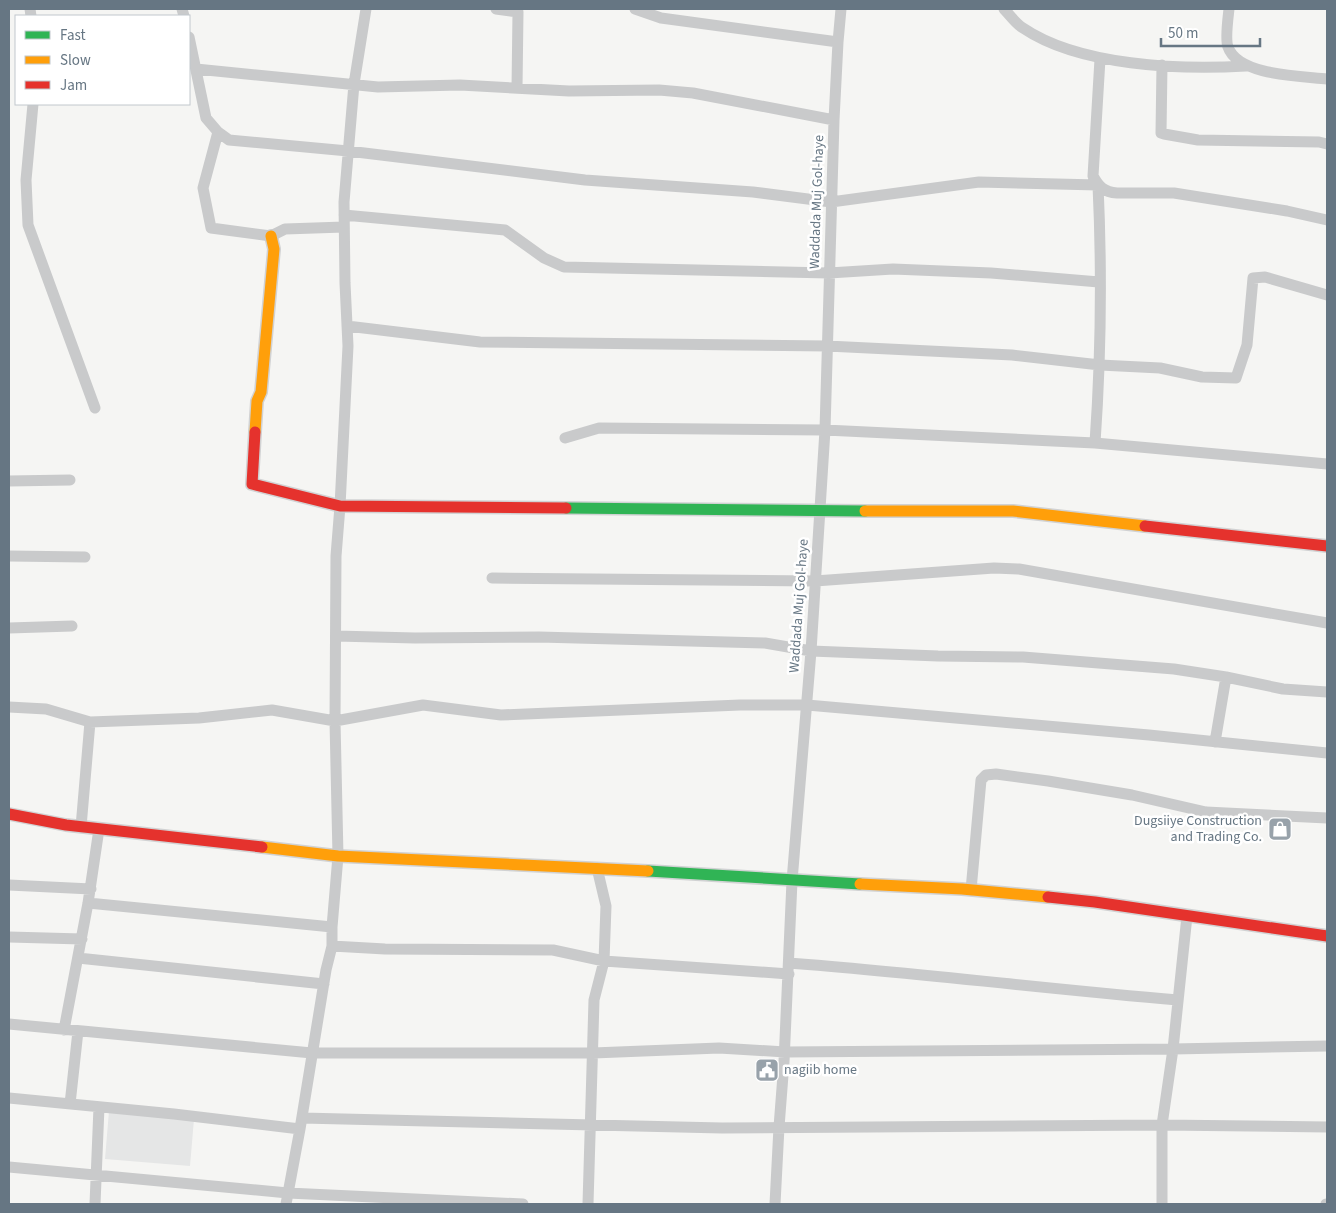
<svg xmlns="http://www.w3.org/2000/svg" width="1336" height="1213" viewBox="0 0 1336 1213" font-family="'Source Sans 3',sans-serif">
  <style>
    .built { fill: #e5e6e6 }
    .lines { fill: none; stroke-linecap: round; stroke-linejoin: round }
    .fast-casing { stroke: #d1d2d3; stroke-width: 14 }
    .slow-casing { stroke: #d1d2d3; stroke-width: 14 }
    .jam-casing { stroke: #d1d2d3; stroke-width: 14 }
    .street { stroke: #c9cacb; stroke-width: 11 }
    .fast { stroke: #30b455; stroke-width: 11 }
    .slow { stroke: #ff9f0a; stroke-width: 11 }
    .jam { stroke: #e5322d; stroke-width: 11 }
    .labels { text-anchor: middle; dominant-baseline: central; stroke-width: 5; stroke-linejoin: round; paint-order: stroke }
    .street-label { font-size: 14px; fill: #667683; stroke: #fff }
    .poi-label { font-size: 14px; fill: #667683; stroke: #fff; text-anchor: end }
  </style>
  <rect width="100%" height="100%" fill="#f5f5f3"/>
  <path class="built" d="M 109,1111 L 194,1119 L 190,1166 L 105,1159 Z"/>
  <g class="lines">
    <g class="fast-casing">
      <path id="fast" d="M 566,508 L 865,511
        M 648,871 L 860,884"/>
    </g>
    <g class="slow-casing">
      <path id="slow" d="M 255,432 L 257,401 L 261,392 L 274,249 L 271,236
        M 865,511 L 1013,511 L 1145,526
        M 262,847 L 338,856 L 648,871
        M 860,884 L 962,889 L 1048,897"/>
    </g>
    <g class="jam-casing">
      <path id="jam" d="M 255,432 L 252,484 L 340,506 L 566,508
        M 1145,526 L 1327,546
        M 9,814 L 66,825 L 262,847
        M 1048,897 L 1095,902 L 1327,936"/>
    </g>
    <path class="street" d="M 30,9 L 31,16
      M 182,9 L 184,16
      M 496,9 L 518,12 L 517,88
      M 635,9 L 661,18 L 838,42
      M 1004,9 C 1010,15 1016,24 1023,28 C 1079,66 1180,70 1246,66
      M 1229,9 C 1228,18 1225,39 1228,47 C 1238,76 1302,76 1327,79
      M 189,37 L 206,118 L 218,132 L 229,140 L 348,151 L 585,180 L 753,192 L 831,202 L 979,182 L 1098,185 C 1102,271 1101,357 1095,443
      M 1100,59 L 1093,176 C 1099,187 1104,192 1117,193 L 1174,193 L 1287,211 L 1327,220
      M 1162,65 L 1161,133 L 1164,134 L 1198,140 L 1319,142 L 1327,144
      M 196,69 L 378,87 L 460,85 L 569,91 L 659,90 L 693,93 L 834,120
      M 33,104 L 26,180 L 28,225 L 95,408
      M 218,132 L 203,188 L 211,228 L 271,236 L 285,229 L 344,227
      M 344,215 L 505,230 L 544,258 L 564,267 L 829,273 L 893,269 L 991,273 L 1099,282
      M 347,326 L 480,342 L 827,346 L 1012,355 L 1100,365 L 1160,368 L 1202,377 L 1236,378 L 1247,345 L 1253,278 L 1265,277 L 1327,295
      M 565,438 L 599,428 L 825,430 L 1095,443 L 1327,464
      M 9,481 L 70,480
      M 9,556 L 85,557
      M 492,578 L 815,581 L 994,568 L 1019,569 L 1327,623
      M 9,628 L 72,626
      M 336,636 L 415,638 L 539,637 L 765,643 L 811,651 L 938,656 L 1023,657 L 1174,669 L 1226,677 L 1283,689 L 1327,692
      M 9,707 L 46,709 L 90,722 L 199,718 L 272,710 L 335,721 L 423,705 L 501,715 L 740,705 L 807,705 L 1149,735 L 1327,753
      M 1215,742 L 1226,677
      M 81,827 L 90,722
      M 9,885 L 91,889
      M 971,890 L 981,780 L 986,775 L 996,774 L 1048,781 L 1132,795 L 1206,812 L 1327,818
      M 88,903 L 332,927
      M 9,937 L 82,939
      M 332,946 L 385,949 L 553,950 L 604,961 L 789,974
      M 78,958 L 324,984
      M 789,963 C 919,973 1048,989 1178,1000
      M 9,1024 L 312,1053 L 593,1053 L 719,1048 L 785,1052 L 1173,1049 L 1327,1046
      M 64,1030 L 88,903 L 99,829
      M 9,1098 L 174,1114 L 300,1129
      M 70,1104 L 78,1031
      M 302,1118 L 722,1128 L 1162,1125 L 1327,1127
      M 9,1167 L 288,1193 L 523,1204
      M 95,1204 L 99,1107
      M 286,1204 L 300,1129 L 326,970 L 332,946 L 332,927 L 338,856 L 335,721 L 336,556 L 340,506 L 348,346 L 345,283 L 344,202 L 354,84 L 366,9
      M 588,1204 L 594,1000 L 604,961 L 606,906 L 597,868
      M 775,1204 L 779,1127 L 784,1062 L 792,881 L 811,651 L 825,430 L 834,120 L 838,42 L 841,9
      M 1162,1204 L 1162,1125 L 1173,1049 L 1187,916
      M 1326,1204 L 1327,1204"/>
    <use href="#fast" class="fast"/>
    <use href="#slow" class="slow"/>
    <use href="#jam" class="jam"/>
  </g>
  <defs>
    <g id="shop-square" transform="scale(1.25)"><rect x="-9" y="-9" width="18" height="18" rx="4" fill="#98a2aa" stroke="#fff"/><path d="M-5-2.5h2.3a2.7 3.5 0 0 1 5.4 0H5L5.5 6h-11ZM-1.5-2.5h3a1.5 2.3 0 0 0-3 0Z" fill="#fff"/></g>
    <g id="civic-square" transform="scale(1.25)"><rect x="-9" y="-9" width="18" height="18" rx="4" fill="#98a2aa" stroke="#fff"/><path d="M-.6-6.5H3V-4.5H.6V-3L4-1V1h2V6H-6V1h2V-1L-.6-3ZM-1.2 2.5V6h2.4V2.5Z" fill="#fff"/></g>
  </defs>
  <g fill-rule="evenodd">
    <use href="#shop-square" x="1280" y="829"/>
    <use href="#civic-square" x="767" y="1070"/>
  </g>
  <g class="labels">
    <g class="street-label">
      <text transform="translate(817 202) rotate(-88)">Waddada Muj Gol-haye</text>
      <text transform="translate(799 606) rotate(-86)">Waddada Muj Gol-haye</text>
    </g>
    <g class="poi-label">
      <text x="1262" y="821">Dugsiiye Construction<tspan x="1262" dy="16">and Trading Co.</tspan></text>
      <text x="784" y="1070" text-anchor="start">nagiib home</text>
    </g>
  </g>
  <rect width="1336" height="1213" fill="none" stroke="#667683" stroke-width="20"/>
  <rect x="15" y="15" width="175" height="90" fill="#ffffff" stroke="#c2c8cd"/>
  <rect x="25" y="31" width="25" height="8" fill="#30b455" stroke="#c2c8cd"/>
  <text x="60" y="40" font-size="15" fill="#667683">Fast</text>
  <rect x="25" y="56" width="25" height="8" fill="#ff9f0a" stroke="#c2c8cd"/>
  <text x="60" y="65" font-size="15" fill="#667683">Slow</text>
  <rect x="25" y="81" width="25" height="8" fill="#e5322d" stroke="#c2c8cd"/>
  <text x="60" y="90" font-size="15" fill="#667683">Jam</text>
  <path d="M1161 38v8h99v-8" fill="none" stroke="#667683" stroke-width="2.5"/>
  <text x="1168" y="38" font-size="15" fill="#667683" stroke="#ffffff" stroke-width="4" paint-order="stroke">50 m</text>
</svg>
